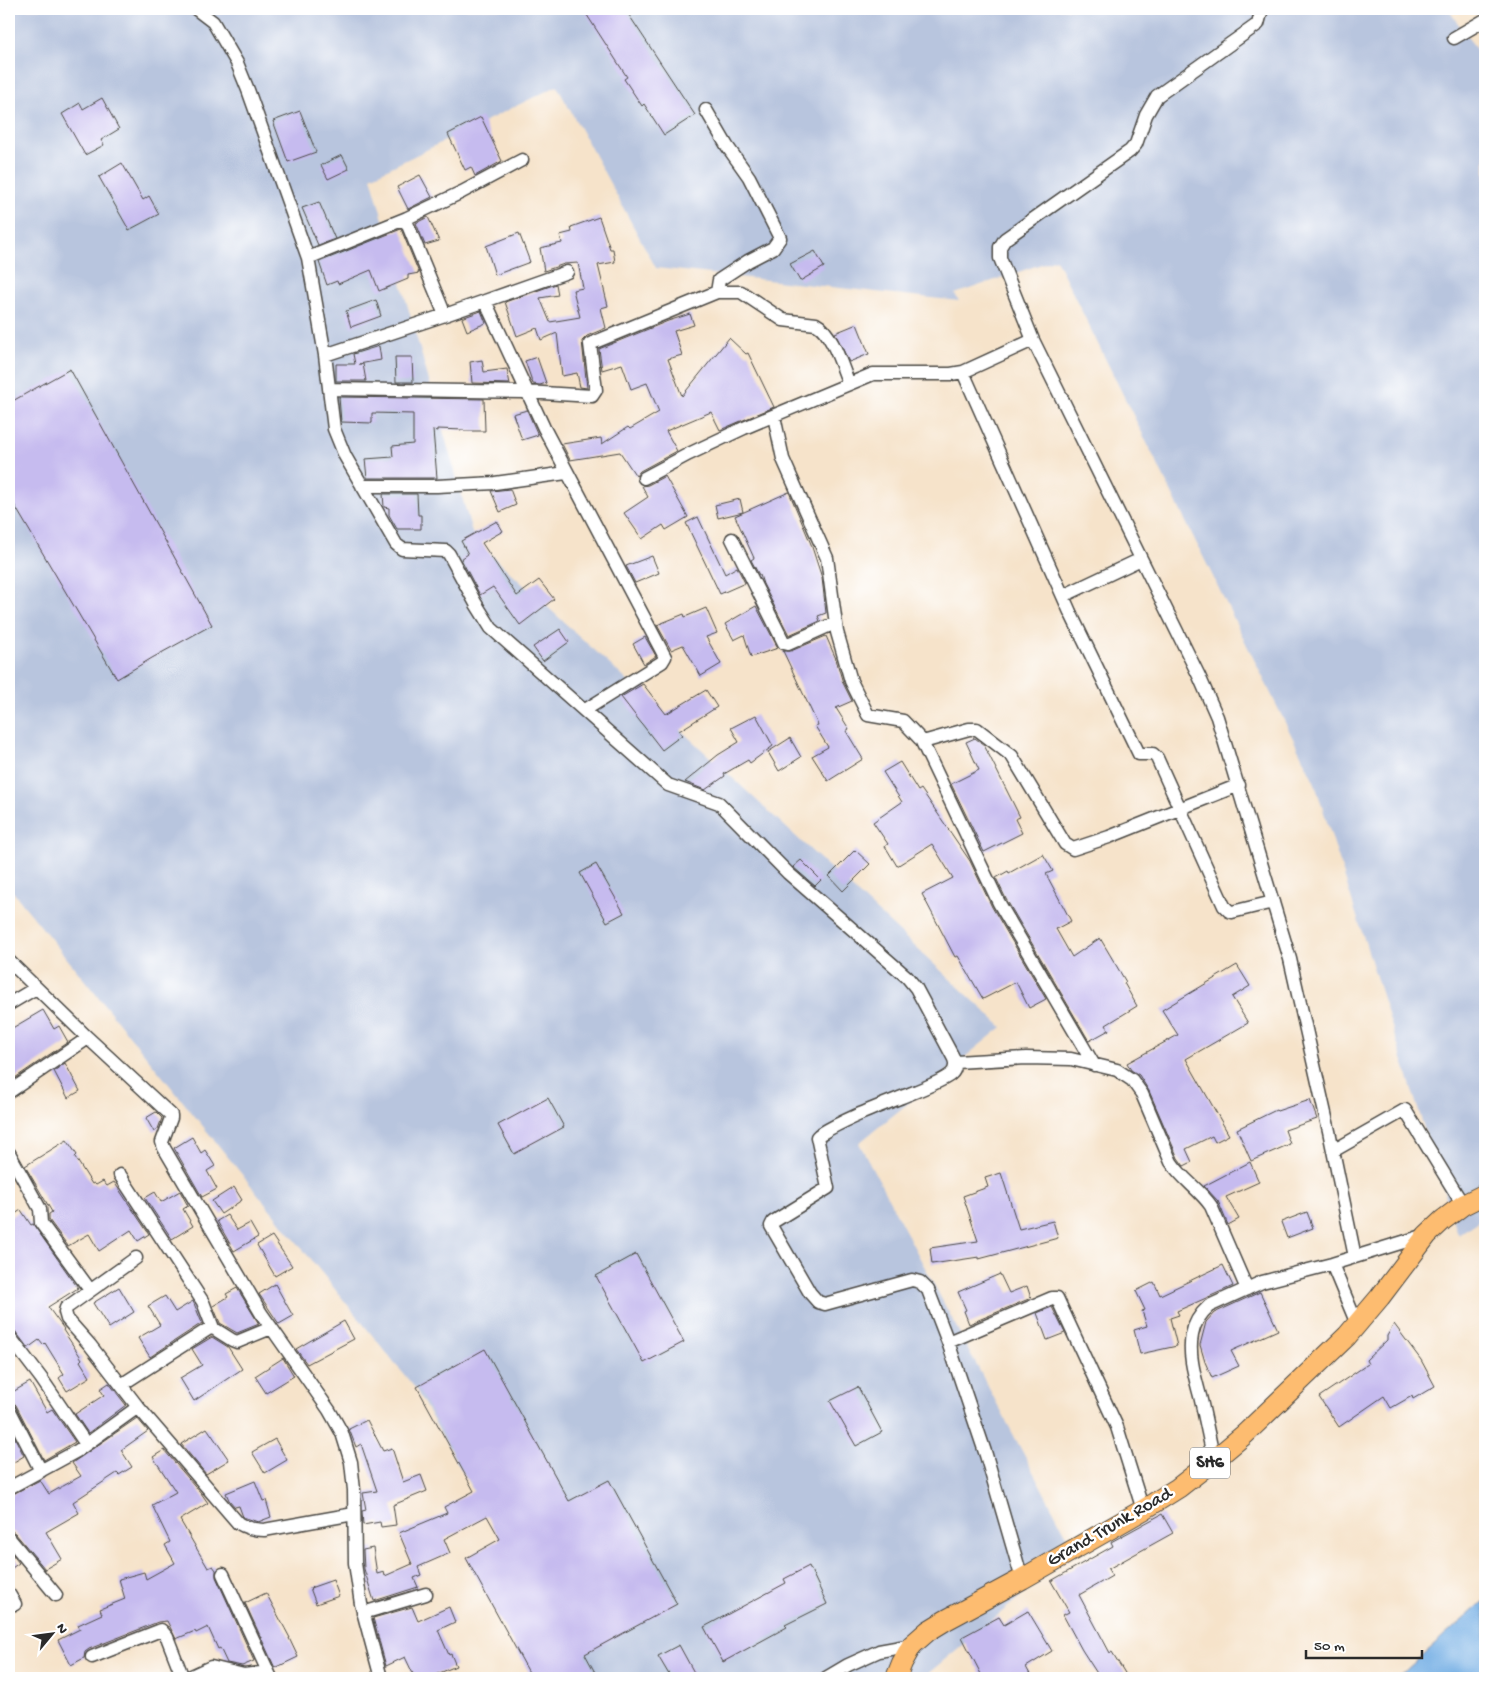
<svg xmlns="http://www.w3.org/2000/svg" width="1494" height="1687" viewBox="0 0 1494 1687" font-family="'Gochi Hand',sans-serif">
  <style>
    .industrial { fill: #b8c5de }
    .water { fill: #73aee4; stroke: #4f6c88 }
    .building { fill: #c6bbef }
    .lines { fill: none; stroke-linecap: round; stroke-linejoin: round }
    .minor-casing { stroke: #494743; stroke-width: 15 }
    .primary-casing { stroke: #494743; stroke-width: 22 }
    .minor { stroke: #fff; stroke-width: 12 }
    .primary { stroke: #fdbc6f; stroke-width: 20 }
    .labels { text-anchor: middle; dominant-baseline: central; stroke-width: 5; stroke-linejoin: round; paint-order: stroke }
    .shield { fill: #fff; stroke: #6b6b6b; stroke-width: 1 }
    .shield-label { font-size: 18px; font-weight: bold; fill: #2b2b2b }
    .street-label { font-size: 19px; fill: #2b2b2b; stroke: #fff }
  </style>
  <rect width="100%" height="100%" fill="#fff"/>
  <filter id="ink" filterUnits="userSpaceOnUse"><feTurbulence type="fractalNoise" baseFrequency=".02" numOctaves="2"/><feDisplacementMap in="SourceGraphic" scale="10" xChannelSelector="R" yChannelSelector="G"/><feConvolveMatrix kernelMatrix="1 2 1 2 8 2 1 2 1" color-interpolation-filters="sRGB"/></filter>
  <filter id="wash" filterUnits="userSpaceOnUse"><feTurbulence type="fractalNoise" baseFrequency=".0096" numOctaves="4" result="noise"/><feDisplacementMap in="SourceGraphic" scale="20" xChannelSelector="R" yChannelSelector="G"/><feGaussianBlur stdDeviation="1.12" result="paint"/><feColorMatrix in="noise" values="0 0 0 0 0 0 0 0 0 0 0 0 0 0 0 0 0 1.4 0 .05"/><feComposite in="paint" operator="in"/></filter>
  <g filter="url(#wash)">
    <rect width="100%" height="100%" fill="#f6e3ca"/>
    <path class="industrial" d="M 9,9 L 1448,9 L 1485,62 L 1485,1216 L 1458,1235 L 1314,781 L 1056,259 L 955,294 L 959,301 L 656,268 L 557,86 L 371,177 L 474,539 L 1002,1027 L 859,1143 L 1075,1551 L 925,1676 L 917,1678 L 579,1678 L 415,1388 L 9,887 Z"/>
    <path class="water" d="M 1485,1600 L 1485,1678 L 1397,1678 Z"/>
    <g id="blocks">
      <path class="building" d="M 583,9 L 625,9 L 695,115 L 664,135 L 644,104 L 642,106 L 624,79 L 627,77 Z
        M 102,98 L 119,129 L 101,140 L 104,145 L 85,155 L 62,114 L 80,103 L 83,109 Z
        M 300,111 L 316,152 L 288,162 L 273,121 Z
        M 481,117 L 502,161 L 475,176 L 471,167 L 465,170 L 448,134 Z
        M 342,155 L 349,169 L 328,179 L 321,165 Z
        M 122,163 L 143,200 L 149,196 L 159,214 L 129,230 L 99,177 Z
        M 420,175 L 432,197 L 408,209 L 397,187 Z
        M 319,202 L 335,239 L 318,245 L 302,208 Z
        M 428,217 L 439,241 L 425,245 L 416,223 Z
        M 599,217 L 610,249 L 613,249 L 615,262 L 598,265 L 608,306 L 601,308 L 606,328 L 587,336 L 582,341 L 587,388 L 580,387 L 577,373 L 562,376 L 557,333 L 541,340 L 537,328 L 517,336 L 505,302 L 556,284 L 558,295 L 540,298 L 550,322 L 580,317 L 573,290 L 583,288 L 578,263 L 564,264 L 544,271 L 540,248 L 562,243 L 560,235 L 572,232 L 571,227 Z
        M 401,229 L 419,273 L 408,275 L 408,279 L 379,291 L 371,270 L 338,284 L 337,281 L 327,285 L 319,262 Z
        M 519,233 L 530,262 L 495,275 L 486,246 Z
        M 815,251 L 824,267 L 800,281 L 790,264 Z
        M 376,300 L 381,316 L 351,327 L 346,311 Z
        M 481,311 L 486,323 L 467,331 L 462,318 Z
        M 690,314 L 694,325 L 674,331 L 682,355 L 668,359 L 682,396 L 729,338 L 746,354 L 748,353 L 774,407 L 720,430 L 711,412 L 666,431 L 677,451 L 640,471 L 636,476 L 620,452 L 570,460 L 562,444 L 601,438 L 602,444 L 628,427 L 630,429 L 659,412 L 647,383 L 631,389 L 622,364 L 602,370 L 599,349 L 668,321 Z
        M 857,324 L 869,354 L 849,362 L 835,333 Z
        M 379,346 L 381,360 L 359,364 L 363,364 L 366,381 L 336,381 L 336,364 L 355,364 L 353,354 Z
        M 395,357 L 412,357 L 413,382 L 396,382 Z
        M 537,357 L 546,383 L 540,385 L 533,384 L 525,361 Z
        M 482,360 L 484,372 L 507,369 L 510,384 L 472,383 L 470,362 Z
        M 70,369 L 212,625 L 152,658 L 117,679 L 9,496 L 9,403 Z
        M 339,397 L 484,399 L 485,431 L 464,431 L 464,430 L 437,429 L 437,431 L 433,430 L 437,478 L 367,478 L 365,459 L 393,457 L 392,446 L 413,444 L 413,414 L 372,413 L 372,423 L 341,422 Z
        M 527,410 L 538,435 L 522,440 L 513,414 Z
        M 665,476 L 688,517 L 666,530 L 663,525 L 642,539 L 624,513 L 648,497 L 642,486 L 648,485 Z
        M 510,489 L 516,505 L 500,512 L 491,491 Z
        M 789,492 L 811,544 L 822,578 L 826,613 L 818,616 L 820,621 L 789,635 L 763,584 L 760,575 L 759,575 L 751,560 L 754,558 L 735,516 Z
        M 383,494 L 417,494 L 418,515 L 421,515 L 421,529 L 397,529 L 389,515 L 389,508 L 384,507 Z
        M 740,499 L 743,512 L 718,518 L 715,505 Z
        M 698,517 L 725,574 L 737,567 L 745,583 L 720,594 L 686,523 Z
        M 497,521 L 503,531 L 482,543 L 517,596 L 539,580 L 554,599 L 520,625 L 493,587 L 480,595 L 461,559 L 468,554 L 461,541 Z
        M 652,556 L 659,573 L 635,583 L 626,566 Z
        M 756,606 L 778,648 L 751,657 L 744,635 L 734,640 L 725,624 Z
        M 706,608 L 717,633 L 706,637 L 721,664 L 701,676 L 683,645 L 671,650 L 657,625 L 684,614 L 685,617 Z
        M 560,629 L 569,642 L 543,661 L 533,647 Z
        M 826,636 L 836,659 L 843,683 L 852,701 L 836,708 L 849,729 L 846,731 L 863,759 L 828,781 L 812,756 L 828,747 L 815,726 L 818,725 L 783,651 L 791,651 Z
        M 645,637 L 656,656 L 644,664 L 633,644 Z
        M 643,684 L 666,714 L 706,690 L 717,707 L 679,731 L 682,735 L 662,750 L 621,697 Z
        M 756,715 L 773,746 L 750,763 L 748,760 L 724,774 L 725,776 L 705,790 L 685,782 L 718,755 L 739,742 L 731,728 Z
        M 790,738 L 801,757 L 779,771 L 768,752 Z
        M 975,738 L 984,745 L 1020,817 L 1015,819 L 1022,833 L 984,852 L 951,784 L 979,770 L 966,742 Z
        M 900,762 L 918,791 L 921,789 L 970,861 L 992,907 L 1046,999 L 1029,1008 L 1016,982 L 983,999 L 958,956 L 955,957 L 922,894 L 953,878 L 932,844 L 897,866 L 885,846 L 888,844 L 873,822 L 902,802 L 883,772 Z
        M 855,850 L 870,864 L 843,891 L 829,876 Z
        M 1043,854 L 1053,871 L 1046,874 L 1071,921 L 1056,929 L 1072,957 L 1100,938 L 1126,982 L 1124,983 L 1137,1006 L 1106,1025 L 1109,1030 L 1089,1041 L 1006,899 L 996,878 L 1008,871 L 1009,873 Z
        M 801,860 L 821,880 L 815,886 L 793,867 Z
        M 596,864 L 624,913 L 607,922 L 580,873 Z
        M 1237,965 L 1250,986 L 1232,997 L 1248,1023 L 1186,1059 L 1229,1135 L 1215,1142 L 1212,1136 L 1186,1149 L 1192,1162 L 1184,1166 L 1178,1158 L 1149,1091 L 1139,1075 L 1131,1070 L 1127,1063 L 1178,1035 L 1162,1010 Z
        M 43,1010 L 54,1029 L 59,1026 L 68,1042 L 12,1080 L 9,1074 L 9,1030 Z
        M 65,1063 L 80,1091 L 68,1098 L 54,1071 Z
        M 548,1098 L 564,1127 L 514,1154 L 498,1125 Z
        M 1310,1100 L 1317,1119 L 1285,1130 L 1290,1144 L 1251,1161 L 1237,1129 L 1276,1110 L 1277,1111 Z
        M 156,1112 L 162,1118 L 158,1129 L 154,1132 L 146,1118 Z
        M 192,1137 L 201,1153 L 205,1150 L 215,1166 L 207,1171 L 217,1189 L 202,1197 L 174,1148 Z
        M 67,1140 L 77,1155 L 75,1157 L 92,1184 L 94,1183 L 96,1185 L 103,1181 L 107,1186 L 114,1182 L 149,1234 L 138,1241 L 131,1230 L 99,1251 L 89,1234 L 68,1246 L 49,1220 L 49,1214 L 52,1212 L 25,1166 Z
        M 1250,1162 L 1259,1182 L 1226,1197 L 1239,1219 L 1228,1225 L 1218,1201 L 1204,1186 Z
        M 1001,1173 L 1019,1229 L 1053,1221 L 1058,1238 L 979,1259 L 979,1257 L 932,1264 L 930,1248 L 978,1241 L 963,1196 L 988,1187 L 985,1178 Z
        M 234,1187 L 242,1200 L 221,1214 L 212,1201 Z
        M 180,1191 L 188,1206 L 183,1209 L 193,1226 L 172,1239 L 145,1198 L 155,1192 L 161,1202 Z
        M 21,1210 L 31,1225 L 33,1224 L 78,1288 L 48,1307 L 64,1329 L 63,1330 L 82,1359 L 80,1361 L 90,1377 L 67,1391 L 59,1378 L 64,1374 L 45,1343 L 43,1345 L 39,1340 L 28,1348 L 15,1331 L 9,1328 L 9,1218 Z
        M 1307,1212 L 1313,1228 L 1287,1238 L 1281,1222 Z
        M 227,1215 L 237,1230 L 250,1223 L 258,1237 L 234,1251 L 217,1221 Z
        M 272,1236 L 292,1266 L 275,1276 L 257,1245 Z
        M 636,1254 L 684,1342 L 644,1363 L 596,1276 Z
        M 1223,1265 L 1233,1286 L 1177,1311 L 1179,1315 L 1170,1318 L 1177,1346 L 1140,1354 L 1134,1330 L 1147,1326 L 1142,1311 L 1145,1310 L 1136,1291 L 1154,1282 L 1160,1295 Z
        M 1000,1274 L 1009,1293 L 1027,1286 L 1031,1298 L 969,1324 L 964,1311 L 966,1310 L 958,1292 Z
        M 275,1284 L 293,1316 L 279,1324 L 259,1294 Z
        M 119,1287 L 134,1312 L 109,1328 L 93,1303 Z
        M 237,1288 L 259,1324 L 237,1333 L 220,1323 L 213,1306 L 228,1297 L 226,1294 Z
        M 1260,1292 L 1278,1330 L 1231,1351 L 1239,1366 L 1212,1378 L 1205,1362 L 1200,1345 L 1206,1322 L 1214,1313 Z
        M 165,1296 L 175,1312 L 193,1301 L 202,1323 L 150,1357 L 138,1338 L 160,1325 L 148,1306 Z
        M 1052,1307 L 1065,1333 L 1047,1340 L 1037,1313 Z
        M 344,1321 L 354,1339 L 307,1364 L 296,1349 Z
        M 1394,1324 L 1421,1360 L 1435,1386 L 1413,1399 L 1412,1396 L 1391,1408 L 1384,1396 L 1339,1427 L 1319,1397 L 1368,1364 L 1366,1360 L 1387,1340 L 1387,1336 Z
        M 212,1337 L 228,1347 L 242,1369 L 194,1401 L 180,1378 L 202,1365 L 192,1349 Z
        M 485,1349 L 569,1501 L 609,1480 L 677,1604 L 585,1654 L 598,1678 L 532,1678 L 466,1558 L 500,1539 L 487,1516 L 444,1539 L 450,1553 L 418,1567 L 421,1575 L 414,1578 L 418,1587 L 374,1601 L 364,1569 L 363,1550 L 373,1548 L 377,1574 L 384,1572 L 385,1576 L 412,1564 L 399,1533 L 447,1513 L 444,1507 L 474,1491 L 417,1387 Z
        M 283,1358 L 294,1376 L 266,1393 L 255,1376 Z
        M 30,1382 L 47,1412 L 52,1409 L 75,1442 L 44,1460 L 16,1405 L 13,1402 L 9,1401 L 9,1394 Z
        M 109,1383 L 126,1405 L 88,1433 L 75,1414 L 104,1395 L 100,1389 Z
        M 858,1387 L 882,1432 L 856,1446 L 830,1401 Z
        M 137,1418 L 148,1431 L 121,1450 L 132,1467 L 119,1475 L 117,1473 L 73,1502 L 79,1513 L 46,1532 L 62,1559 L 45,1569 L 15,1533 L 9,1530 L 9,1496 L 40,1480 L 49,1494 L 81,1476 L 72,1463 Z
        M 367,1420 L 383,1451 L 392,1448 L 403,1482 L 421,1475 L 427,1491 L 393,1505 L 396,1525 L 381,1527 L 380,1522 L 363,1525 L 362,1511 L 366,1510 L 363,1493 L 377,1491 L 361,1444 L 356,1447 L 349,1429 Z
        M 9,1426 L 24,1456 L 9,1465 Z
        M 207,1428 L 229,1460 L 206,1474 L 181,1444 Z
        M 275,1439 L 287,1460 L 265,1473 L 252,1452 Z
        M 164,1450 L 201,1493 L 208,1503 L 180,1520 L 208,1568 L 213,1566 L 216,1570 L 216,1577 L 254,1661 L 242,1666 L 227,1663 L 220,1648 L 218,1649 L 208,1627 L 196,1633 L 195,1631 L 176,1639 L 167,1621 L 158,1622 L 89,1649 L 85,1652 L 84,1658 L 71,1665 L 58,1640 L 80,1629 L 78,1625 L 102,1614 L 100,1609 L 125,1599 L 119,1579 L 144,1572 L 146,1579 L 175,1563 L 165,1545 L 170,1542 L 152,1505 L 176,1492 L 153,1457 Z
        M 255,1481 L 263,1501 L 266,1500 L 271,1517 L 258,1522 L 243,1517 L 239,1506 L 235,1507 L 229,1500 L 226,1493 Z
        M 1162,1514 L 1173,1533 L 1108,1569 L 1112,1576 L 1079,1595 L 1110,1653 L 1112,1652 L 1128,1678 L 1100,1678 L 1082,1650 L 1063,1615 L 1069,1612 L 1051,1581 L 1113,1546 L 1111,1542 Z
        M 9,1550 L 19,1563 L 9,1570 Z
        M 809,1566 L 827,1604 L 785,1625 L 787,1627 L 723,1662 L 704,1627 L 786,1583 L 784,1579 Z
        M 333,1580 L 339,1596 L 316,1604 L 310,1588 Z
        M 266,1593 L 290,1638 L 289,1638 L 298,1657 L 275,1668 L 245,1603 Z
        M 412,1607 L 418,1621 L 449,1607 L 455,1622 L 438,1630 L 449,1655 L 451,1654 L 456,1666 L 428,1678 L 415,1678 L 405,1657 L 386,1666 L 373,1618 Z
        M 1028,1611 L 1052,1651 L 1026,1667 L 1032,1678 L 983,1678 L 962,1637 L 999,1617 L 1004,1625 Z
        M 679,1645 L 697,1678 L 671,1678 L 658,1656 Z"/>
    </g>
  </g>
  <g filter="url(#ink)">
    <use href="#blocks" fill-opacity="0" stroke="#494743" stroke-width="1"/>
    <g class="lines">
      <g class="minor-casing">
        <path id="minor" d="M 196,9 L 213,22 L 237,63 L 248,90 L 308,258 L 325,355 L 334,429 L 345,456 L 396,544 L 402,549 L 446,551 L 449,554 L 476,604 L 491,628 L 668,785 L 719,803 L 788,873 L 907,977 L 916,988 L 953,1057 C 956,1062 956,1070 951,1074 C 942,1082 914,1092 902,1097 C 874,1108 845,1119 819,1135 L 817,1137 L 828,1188 L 773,1222 L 771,1226 L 810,1293 L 818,1302 L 825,1304 L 912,1280 L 920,1282 L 928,1290 L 948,1342
          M 1454,38 L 1485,20
          M 706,110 L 727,146 L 749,177 L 780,238 L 773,248 L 748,261 L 719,280 L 717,292
          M 308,258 L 407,218
          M 485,301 L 567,272
          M 445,315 L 485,301 L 544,428 L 665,657 L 662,662 L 585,710
          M 1033,340 L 1000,258 L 1000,247 L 1005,239 L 1130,151 L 1136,144 L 1146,115 L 1157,96 L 1258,24 L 1262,9
          M 325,355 L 445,315 L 407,223 L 407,218 L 462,192 L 522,160
          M 963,372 L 1070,612 L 1139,754 L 1153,754 L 1157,758 L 1224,906 L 1229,911 L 1232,912 L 1273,902
          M 329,389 L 526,392 L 592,396 L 596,390 L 590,344 L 717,292 L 741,292 L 783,320 L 816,324 C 832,332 842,367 849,384
          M 774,416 L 783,459 L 827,558 L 837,632 L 851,681 L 868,715 L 903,721 L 923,742 L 969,729 L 977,729 L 1012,756 L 1065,844 L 1073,849 L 1109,837 L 1239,785
          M 644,478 L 689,454 L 744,428 L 873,374 L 951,374 L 963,372 L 1033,340 L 1199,676 L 1217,717 L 1290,959 L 1329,1131 L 1355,1257
          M 362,486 L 437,486 L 495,483 L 566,473
          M 732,539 L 784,643 L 788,644 L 835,623
          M 1063,596 L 1141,559
          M 922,742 L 999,903 L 1094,1065
          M 9,961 L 88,1038 L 171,1115 L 171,1118 L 162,1142 L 164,1148 L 261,1313 L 329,1410 L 342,1433 L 351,1462 L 354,1490 L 355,1563 L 361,1604 L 381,1678
          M 9,1004 L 36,988
          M 956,1062 L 1026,1058 L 1071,1059 L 1117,1070 L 1132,1080 L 1142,1094 L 1171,1162 C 1182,1179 1200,1190 1211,1206 L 1247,1289
          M 9,1092 L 88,1038
          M 1333,1151 L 1405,1110 L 1463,1205
          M 9,1153 L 40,1209 L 41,1223 L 90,1290
          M 120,1175 L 203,1302 L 213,1328
          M 136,1258 L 66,1308 L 65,1312 L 67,1319 L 90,1345 L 138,1407
          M 1332,1264 L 1357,1324
          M 9,1336 L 41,1378 L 86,1444
          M 121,1385 L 210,1328 L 213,1328 L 232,1340 L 237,1342 L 271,1328
          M 9,1409 L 41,1471
          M 1214,1460 C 1209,1438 1205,1417 1200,1396 C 1195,1377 1188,1355 1192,1335 C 1194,1323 1200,1314 1209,1306 L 1262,1282 L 1332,1264 L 1426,1235
          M 9,1488 L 77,1451 L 138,1407 L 238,1523 C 246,1528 254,1530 264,1530 L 354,1514
          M 9,1538 L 56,1595
          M 223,1574 L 271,1678
          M 1022,1579 L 986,1455 L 948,1342 L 1052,1298 L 1057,1298 L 1117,1427 L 1143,1510
          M 9,1594 L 15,1604
          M 363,1613 L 426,1594
          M 92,1657 L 161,1630 L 167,1637 L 183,1678
          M 187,1678 L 211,1667 L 244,1675 L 268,1672
          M 826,1678 L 848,1665 L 879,1651 L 912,1645"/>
      </g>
      <g class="primary-casing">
        <path id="primary" d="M 896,1678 L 902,1663 L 912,1645 L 928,1631 L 946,1620 L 1022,1579 L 1143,1510 L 1178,1488 L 1214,1460 L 1245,1434 L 1347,1336 L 1380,1297 L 1427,1235 L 1443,1220 L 1463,1205 L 1485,1194"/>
      </g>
      <use href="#minor" class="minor"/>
      <use href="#primary" class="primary"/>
    </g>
  </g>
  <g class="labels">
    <rect class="shield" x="1190" y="1447.5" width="40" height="31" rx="4"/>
    <g class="shield-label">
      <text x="1210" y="1463">SH6</text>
    </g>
    <g class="street-label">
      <text transform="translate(1110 1528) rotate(-30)">Grand Trunk Road</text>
    </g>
  </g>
  <rect width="1494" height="1687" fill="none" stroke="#fff" stroke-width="30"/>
  <g transform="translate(52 1634) rotate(61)" stroke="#ffffff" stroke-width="4" paint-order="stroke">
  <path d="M0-4L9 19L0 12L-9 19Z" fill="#2b2b2b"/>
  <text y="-8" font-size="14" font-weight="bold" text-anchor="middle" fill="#2b2b2b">N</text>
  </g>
  <path d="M1306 1650v8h116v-8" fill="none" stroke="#2b2b2b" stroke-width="2.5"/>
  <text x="1314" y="1650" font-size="15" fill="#2b2b2b" stroke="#ffffff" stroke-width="4" paint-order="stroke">50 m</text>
</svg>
